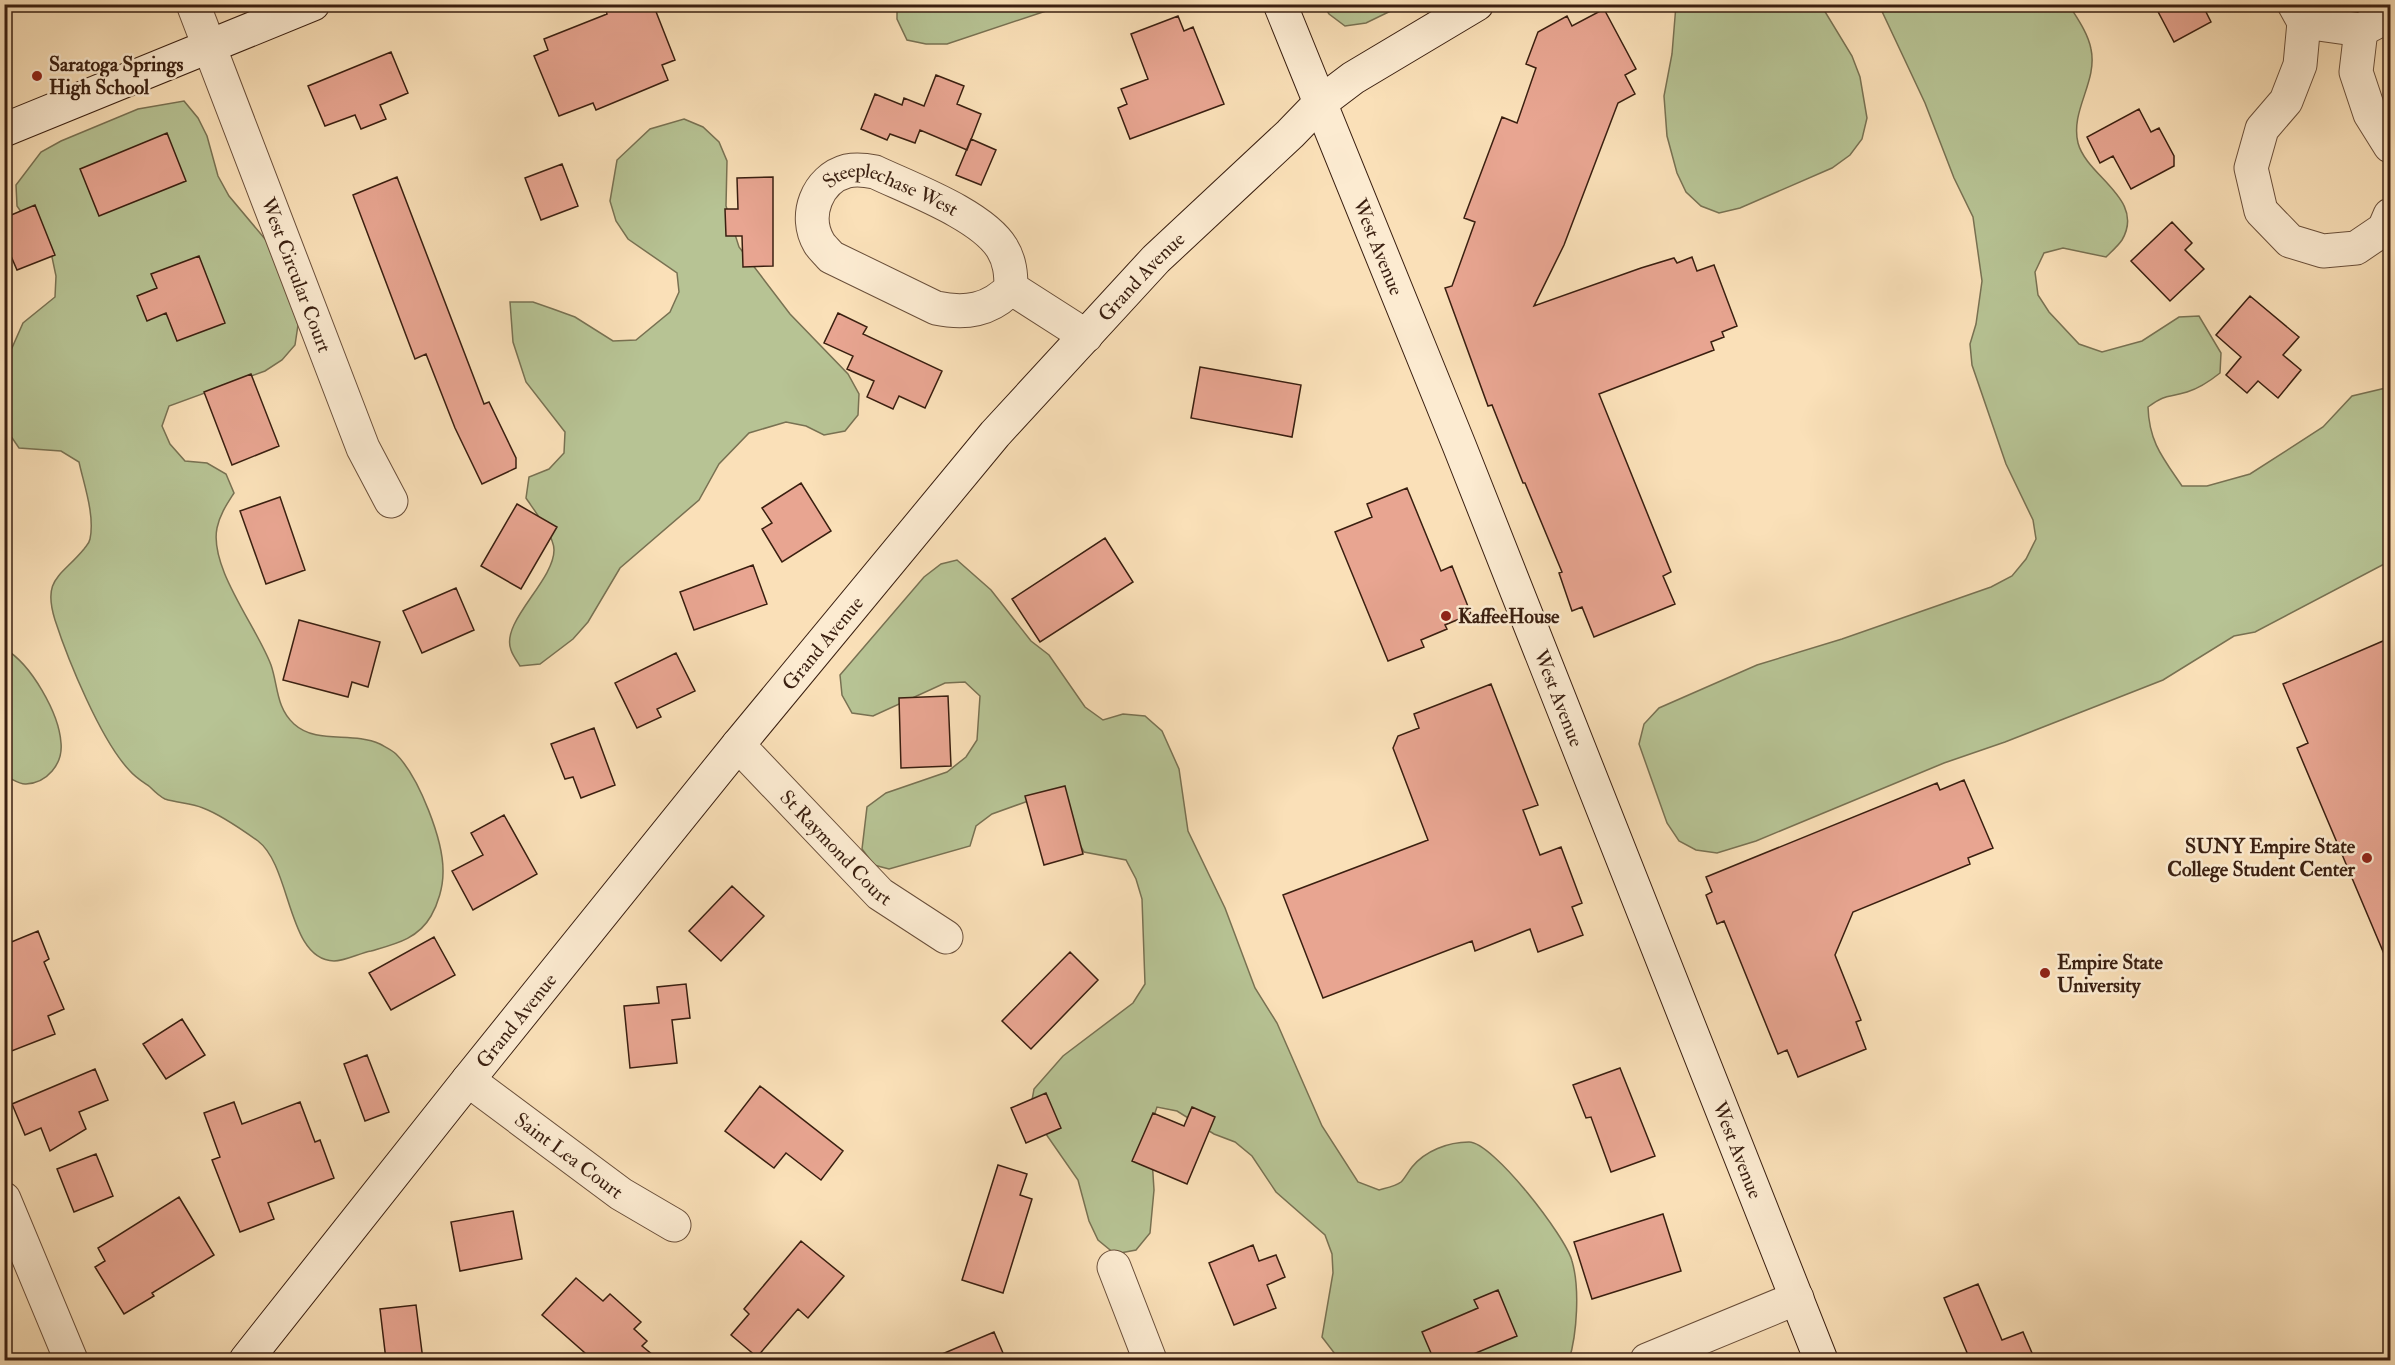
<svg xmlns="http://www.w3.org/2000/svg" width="2395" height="1365" viewBox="0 0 2395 1365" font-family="'IM FELL Double Pica',serif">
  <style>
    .green { fill: #b7c394; stroke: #787152; stroke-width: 1.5 }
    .building { fill: #e8a591; stroke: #3a1f10; stroke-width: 1.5 }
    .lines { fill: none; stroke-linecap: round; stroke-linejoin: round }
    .street-casing { stroke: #6a4f3a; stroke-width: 35 }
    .secondary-casing { stroke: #3a1f10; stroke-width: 35 }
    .street { stroke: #fcebd1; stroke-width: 33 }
    .secondary { stroke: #fcebd1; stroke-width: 33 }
    .poi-dot { fill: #8f2418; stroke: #fcebd1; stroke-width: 2 }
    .labels { text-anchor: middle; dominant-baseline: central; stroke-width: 5; stroke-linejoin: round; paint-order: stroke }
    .poi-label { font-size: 20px; font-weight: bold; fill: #3a1f10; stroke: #fcebd1; text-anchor: start }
    .street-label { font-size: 20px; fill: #3a1f10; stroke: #fcebd1 }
  </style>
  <rect width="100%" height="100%" fill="#fae0b8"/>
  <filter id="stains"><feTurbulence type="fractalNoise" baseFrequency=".00333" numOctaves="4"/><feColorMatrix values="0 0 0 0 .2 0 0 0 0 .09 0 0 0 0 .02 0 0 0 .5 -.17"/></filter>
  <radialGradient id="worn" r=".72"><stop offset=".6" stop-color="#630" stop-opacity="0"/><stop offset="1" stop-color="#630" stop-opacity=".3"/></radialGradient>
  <path class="green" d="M 897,5 L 897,4 L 1064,5 L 947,44 L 926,44 L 907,40 L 897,19 Z
    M 1323,5 L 1403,5 L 1366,23 L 1345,26 L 1329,14 Z
    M 1676,5 L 1821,5 L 1852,56 L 1860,77 L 1867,118 L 1862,139 L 1850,155 L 1832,168 L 1740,208 L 1719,213 L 1701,206 L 1686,192 L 1677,173 L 1667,136 L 1664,96 L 1672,54 Z
    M 1879,5 L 2069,5 C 2077,18 2088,33 2091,49 C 2098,82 2070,110 2078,143 C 2087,177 2146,199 2122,240 C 2118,246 2111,252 2106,257 L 2063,248 L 2044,253 L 2035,272 L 2038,295 L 2049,312 L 2079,344 L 2102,352 L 2142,341 L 2179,317 L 2199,316 L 2221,353 L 2220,373 C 2210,381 2200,388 2187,392 C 2168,398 2167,393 2148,407 C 2149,442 2163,458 2182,486 L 2207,486 L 2250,474 L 2323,427 L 2352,396 L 2390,387 L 2390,561 L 2255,632 L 2234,636 L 2163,680 L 2005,742 L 1944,763 L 1756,841 L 1717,853 L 1696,850 L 1679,841 L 1667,823 L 1639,744 L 1644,724 L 1659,708 L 1757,665 L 1842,639 L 1991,587 L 2012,576 L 2026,559 L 2036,539 L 2033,520 L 2006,464 L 1972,365 L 1970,344 L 1976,324 L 1982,281 L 1973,217 L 1954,178 L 1925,103 Z
    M 184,101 L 198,118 L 207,136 L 218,176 L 229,196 L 270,245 L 288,282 L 298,325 L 295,345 L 282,360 L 265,371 L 169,406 L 162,426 L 170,444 L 185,461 L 207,463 L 226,474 L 234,493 C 227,504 220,514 217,528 C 209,568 257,627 271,665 C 278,685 276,708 294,724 C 317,745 352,731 380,744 C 385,747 392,750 396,754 C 419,777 444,841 443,873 C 443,887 438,904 431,916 C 418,939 395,944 371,951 C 360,953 345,961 334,961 C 287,960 292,867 258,841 C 244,831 219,814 203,808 C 191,803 177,803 165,799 C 159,796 154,791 150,787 C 143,782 135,777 130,771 C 101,741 68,660 55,620 C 42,578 61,577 84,549 C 87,545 89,544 90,539 C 95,515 84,485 79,462 L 61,451 L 19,448 L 8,432 L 5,420 L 4,366 L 23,323 L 55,297 L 56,276 L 52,257 L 17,206 L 16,185 L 41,152 L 61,141 L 138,109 Z
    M 684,119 L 703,127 L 719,142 L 727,161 L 726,206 L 739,247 L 790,314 L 848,374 L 859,394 L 858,415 L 845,431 L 824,435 L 806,426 L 786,422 L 749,433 L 719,464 L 699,500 L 620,568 L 588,622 L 573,639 L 540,664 L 520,666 C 517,661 513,656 511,650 C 500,622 554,581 554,550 C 554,536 534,510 526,498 L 529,477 L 549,469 L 564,453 L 565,432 L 526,382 L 513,342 L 510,302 L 533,302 L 553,309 L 575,317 L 613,341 L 636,340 L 670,312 L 679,292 L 677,273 L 628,239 L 616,221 L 610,201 L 617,160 L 650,129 Z
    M 957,560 L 991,590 L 1031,641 L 1049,655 L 1085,707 L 1103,720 L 1123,714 L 1145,716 L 1162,731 L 1179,769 L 1188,831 L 1225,908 L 1255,988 L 1277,1023 L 1322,1126 L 1358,1182 L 1379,1190 C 1386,1188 1396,1186 1401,1182 C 1405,1178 1408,1172 1412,1167 C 1425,1151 1448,1142 1469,1142 C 1493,1142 1566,1237 1572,1261 C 1580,1288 1577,1334 1569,1360 L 1349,1360 L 1335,1354 L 1322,1337 L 1333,1273 L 1332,1254 L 1325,1235 L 1276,1192 L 1252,1156 L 1235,1142 L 1214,1134 L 1177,1111 L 1157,1107 L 1150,1127 L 1154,1190 L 1150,1233 L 1136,1250 L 1115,1254 L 1098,1240 L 1089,1221 L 1078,1180 L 1030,1111 L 1034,1089 L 1063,1056 L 1133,1003 L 1145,984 L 1142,899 L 1136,879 L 1126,860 L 1084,852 L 1073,833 L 1031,800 L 992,814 L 976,826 L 970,846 L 889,869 L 874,865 L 862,849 L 867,807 L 886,793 L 947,772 L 966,757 L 977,740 L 980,696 L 965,682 L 945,683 L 873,716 L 852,713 L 842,695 L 840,675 L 924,577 L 941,564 Z
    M 5,649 C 31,664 59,713 61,743 C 63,764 47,783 26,784 C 20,785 11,778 5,776 Z"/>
  <path class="building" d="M 604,4 L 653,4 L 675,60 L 662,65 L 668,80 L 596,110 L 593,103 L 559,116 L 534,56 L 548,50 L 544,39 L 607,14 Z
    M 2154,4 L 2202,4 L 2211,22 L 2174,42 Z
    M 1604,9 L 1636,69 L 1625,75 L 1635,94 L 1618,103 L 1564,245 L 1534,306 L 1641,268 L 1674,258 L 1677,263 L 1692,257 L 1697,271 L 1714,265 L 1737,326 L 1722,332 L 1724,337 L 1711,342 L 1714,350 L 1599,394 L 1671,572 L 1663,576 L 1675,604 L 1594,637 L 1582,607 L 1572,611 L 1559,573 L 1562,572 L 1525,483 L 1523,483 L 1492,405 L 1488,406 L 1445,288 L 1452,286 L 1475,222 L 1464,218 L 1502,117 L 1517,123 L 1536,68 L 1526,64 L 1538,32 L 1567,16 L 1572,26 Z
    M 1178,16 L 1184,31 L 1193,27 L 1224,104 L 1130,139 L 1118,108 L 1127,104 L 1121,89 L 1148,79 L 1131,34 Z
    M 391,52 L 408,93 L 380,105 L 386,119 L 361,129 L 355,115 L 325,126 L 308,86 Z
    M 936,75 L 964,86 L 957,104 L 981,114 L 967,150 L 920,130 L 915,143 L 890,134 L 887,140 L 861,129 L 875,94 L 902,105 L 904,98 L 924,106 Z
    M 2139,109 L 2151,132 L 2159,128 L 2174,156 L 2174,166 L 2131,189 L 2113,156 L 2100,163 L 2087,137 Z
    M 167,133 L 186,181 L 99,216 L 80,169 Z
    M 971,139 L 996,150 L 981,185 L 956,175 Z
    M 562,164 L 578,206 L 541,220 L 525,178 Z
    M 397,177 L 484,404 L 489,402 L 516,458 L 516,468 L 482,484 L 455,428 L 426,354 L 415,359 L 353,195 Z
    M 773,177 L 773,266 L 743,267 L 742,236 L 726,236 L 725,209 L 738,209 L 737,178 Z
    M 35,205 L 55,255 L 17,270 L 4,240 L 4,218 Z
    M 2172,222 L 2192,243 L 2185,250 L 2204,269 L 2170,301 L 2131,261 Z
    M 199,256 L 225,323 L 177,341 L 166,313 L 147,321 L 137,296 L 157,288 L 151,274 Z
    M 2250,296 L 2299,337 L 2283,355 L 2301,370 L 2278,398 L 2258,381 L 2247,393 L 2226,375 L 2241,357 L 2216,335 Z
    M 838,313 L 867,327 L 863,334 L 942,371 L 925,408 L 899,396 L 893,409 L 867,397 L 874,381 L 847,369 L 853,356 L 824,343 Z
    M 1200,367 L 1301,385 L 1292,437 L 1191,418 Z
    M 251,374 L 279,446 L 232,465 L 204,392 Z
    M 801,483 L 831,531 L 782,562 L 762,529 L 772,523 L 762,508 Z
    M 1407,488 L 1441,571 L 1452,566 L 1471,614 L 1445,625 L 1447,629 L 1421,640 L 1424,647 L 1388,661 L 1335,532 L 1372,517 L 1367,504 Z
    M 280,497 L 305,570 L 266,584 L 240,511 Z
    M 517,504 L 557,527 L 521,589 L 481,566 Z
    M 1105,538 L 1133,582 L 1040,642 L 1012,599 Z
    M 753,565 L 767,604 L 694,630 L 680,592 Z
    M 456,588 L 474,630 L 422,653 L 403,611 Z
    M 299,620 L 380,642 L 368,687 L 352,682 L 348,697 L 283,680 Z
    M 2390,638 L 2390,968 L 2297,748 L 2308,743 L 2283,684 Z
    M 676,653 L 695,691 L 657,709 L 661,717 L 637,728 L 615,683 Z
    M 1491,684 L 1538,805 L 1523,810 L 1540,855 L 1561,847 L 1582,903 L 1572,907 L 1583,935 L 1538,952 L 1530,929 L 1475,951 L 1472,941 L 1323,998 L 1283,895 L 1428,840 L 1393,748 L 1398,736 L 1419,728 L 1414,714 Z
    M 948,696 L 951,766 L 901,768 L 899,698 Z
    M 594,728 L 615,785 L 581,798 L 573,777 L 565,779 L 551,744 Z
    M 1964,780 L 1993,848 L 1968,858 L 1970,864 L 1853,912 L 1835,955 L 1861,1020 L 1856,1022 L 1866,1049 L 1798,1077 L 1787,1050 L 1778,1054 L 1724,921 L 1717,924 L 1706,895 L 1712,892 L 1706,877 L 1937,783 L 1940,790 Z
    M 1065,786 L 1083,854 L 1044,865 L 1025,796 Z
    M 504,815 L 537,874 L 473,910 L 452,871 L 483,855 L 471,833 Z
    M 732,886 L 764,916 L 721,961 L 689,931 Z
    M 38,931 L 49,959 L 44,962 L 64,1009 L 48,1016 L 55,1034 L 4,1054 L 4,945 Z
    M 434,937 L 455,975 L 391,1010 L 369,973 Z
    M 1070,952 L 1098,980 L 1031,1049 L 1002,1021 Z
    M 686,984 L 690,1018 L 672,1020 L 677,1063 L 630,1068 L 624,1006 L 659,1003 L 657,987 Z
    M 182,1019 L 205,1055 L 166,1079 L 143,1044 Z
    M 367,1055 L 389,1112 L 365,1121 L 344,1064 Z
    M 1620,1068 L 1655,1156 L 1611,1172 L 1591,1117 L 1586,1118 L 1573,1085 Z
    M 95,1069 L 108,1100 L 79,1112 L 86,1129 L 50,1151 L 41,1128 L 25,1135 L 12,1104 Z
    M 760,1086 L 843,1151 L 821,1180 L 786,1153 L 774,1168 L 725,1131 Z
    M 1046,1093 L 1061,1128 L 1026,1143 L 1011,1108 Z
    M 234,1102 L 242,1124 L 300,1102 L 315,1142 L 320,1140 L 334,1178 L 268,1203 L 274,1219 L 240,1232 L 212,1160 L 220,1157 L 204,1113 Z
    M 1192,1107 L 1215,1117 L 1187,1184 L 1132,1161 L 1153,1113 L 1184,1126 Z
    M 96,1154 L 113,1196 L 74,1212 L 57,1169 Z
    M 998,1165 L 1027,1174 L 1020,1195 L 1032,1199 L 1003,1293 L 962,1280 Z
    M 179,1197 L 214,1255 L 152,1293 L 154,1296 L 124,1314 L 95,1267 L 105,1261 L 98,1248 Z
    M 513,1211 L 522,1259 L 460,1271 L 451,1222 Z
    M 1663,1214 L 1681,1271 L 1592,1299 L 1574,1242 Z
    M 801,1241 L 844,1276 L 808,1318 L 798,1309 L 757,1357 L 731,1335 L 749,1314 L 744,1309 Z
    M 1253,1245 L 1259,1261 L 1276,1255 L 1285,1277 L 1267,1285 L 1276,1308 L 1234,1325 L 1209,1263 Z
    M 576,1278 L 603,1301 L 610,1294 L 641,1322 L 634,1329 L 647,1341 L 642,1346 L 659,1360 L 593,1360 L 542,1315 Z
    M 1978,1284 L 2002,1340 L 2023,1332 L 2035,1360 L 1955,1360 L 1968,1355 L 1944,1298 Z
    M 1498,1290 L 1517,1336 L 1459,1360 L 1434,1360 L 1422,1332 L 1478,1308 L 1474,1300 Z
    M 416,1305 L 423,1360 L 386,1360 L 380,1309 Z
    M 994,1332 L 1006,1360 L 928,1360 Z"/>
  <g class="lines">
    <g class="street-casing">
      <g id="street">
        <path id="s1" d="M 193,4 L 363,448 L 391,501"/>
        <path d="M 2294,4 L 2304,22 L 2361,30 L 2390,15"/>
        <path d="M 2304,22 L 2300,65 L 2286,101 L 2262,129 L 2251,168 L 2261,211 L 2290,241 L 2323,251 L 2356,248 L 2384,229 L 2390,215"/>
        <path d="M 2361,30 L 2356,72 L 2370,114 L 2390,146"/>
        <path id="s2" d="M 1011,288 C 990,311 965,314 936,308 L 831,257 C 827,252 822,248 819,243 C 803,216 817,179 847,171 C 857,169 865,170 875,172 C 911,189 982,215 1002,248 C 1010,261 1011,274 1011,288 L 1086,336"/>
        <path id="s3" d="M 738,745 L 880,894 L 946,937"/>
        <path id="s4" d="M 468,1080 L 621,1194 L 674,1225"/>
        <path d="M 4,1199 L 71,1360"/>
        <path d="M 1114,1267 L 1150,1360"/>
        <path d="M 1647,1360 L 1797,1298"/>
      </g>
    </g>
    <g class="secondary-casing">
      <g id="secondary">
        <path id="s5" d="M 1280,4 L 1459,445 L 1821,1360"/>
        <path d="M 4,130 L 313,4"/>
        <path id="s6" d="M 246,1360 L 468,1080 L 738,745 L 995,434 L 1156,259 L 1290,134 L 1320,103 L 1353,78 L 1477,4"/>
      </g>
    </g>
    <use href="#street" class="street"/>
    <use href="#secondary" class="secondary"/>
  </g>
  <g class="poi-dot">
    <circle cx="37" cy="76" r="6"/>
    <circle cx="1446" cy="616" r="6"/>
    <circle cx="2367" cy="858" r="6"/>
    <circle cx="2045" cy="973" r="6"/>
  </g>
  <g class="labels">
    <g class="poi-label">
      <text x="49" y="64">Saratoga Springs<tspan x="49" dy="23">High School</tspan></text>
      <text x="1458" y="616">KaffeeHouse</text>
      <text x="2355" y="846" text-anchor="end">SUNY Empire State<tspan x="2355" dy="23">College Student Center</tspan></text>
      <text x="2057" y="962">Empire State<tspan x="2057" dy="23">University</tspan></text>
    </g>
    <g class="street-label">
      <text stroke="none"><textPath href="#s2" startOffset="352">Steeplechase West</textPath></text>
      <text stroke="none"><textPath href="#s5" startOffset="262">West Avenue</textPath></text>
      <text stroke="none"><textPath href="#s1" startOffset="290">West Circular Court</textPath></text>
      <text stroke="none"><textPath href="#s6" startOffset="1406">Grand Avenue</textPath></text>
      <text stroke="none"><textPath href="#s6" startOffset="920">Grand Avenue</textPath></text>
      <text stroke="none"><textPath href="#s5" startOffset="748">West Avenue</textPath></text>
      <text stroke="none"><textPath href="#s3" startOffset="142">St Raymond Court</textPath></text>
      <text stroke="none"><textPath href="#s6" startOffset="434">Grand Avenue</textPath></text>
      <text stroke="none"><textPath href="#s5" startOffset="1234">West Avenue</textPath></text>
      <text stroke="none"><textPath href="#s4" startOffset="126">Saint Lea Court</textPath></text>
    </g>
  </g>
  <rect width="2395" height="1365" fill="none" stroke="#fae0b8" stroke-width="24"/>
  <rect x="6" y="6" width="2383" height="1353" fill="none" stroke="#3a1f10" stroke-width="3"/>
  <rect x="12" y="12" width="2371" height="1341" fill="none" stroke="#3a1f10" stroke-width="1.5"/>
  <rect width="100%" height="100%" filter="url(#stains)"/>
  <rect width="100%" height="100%" fill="url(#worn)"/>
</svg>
